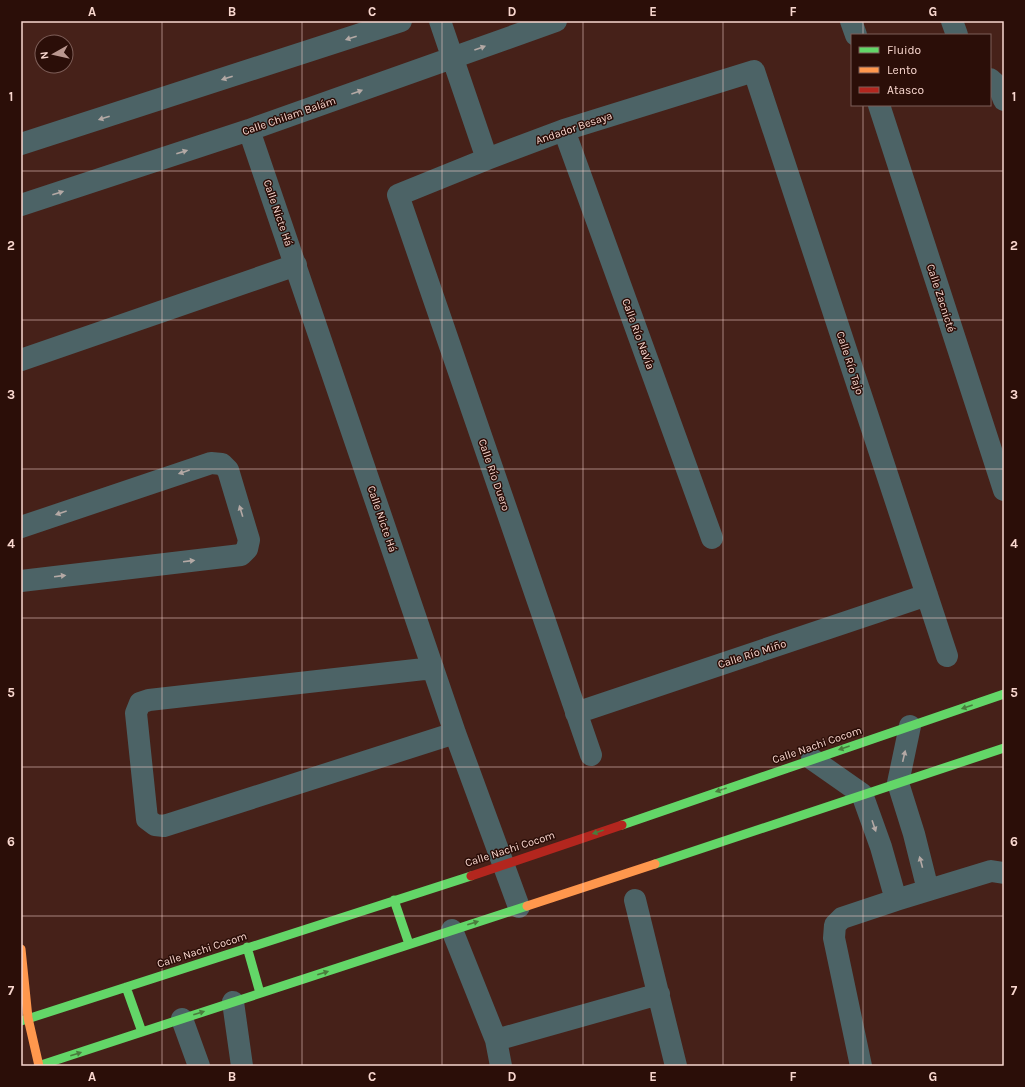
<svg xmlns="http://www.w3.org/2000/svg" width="1025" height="1087" viewBox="0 0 1025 1087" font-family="Karla,sans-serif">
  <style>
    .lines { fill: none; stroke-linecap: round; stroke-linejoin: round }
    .street { stroke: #4c6366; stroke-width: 22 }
    .fast { stroke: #63d668; stroke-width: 9 }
    .slow { stroke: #ff974d; stroke-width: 9 }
    .jam { stroke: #b3261e; stroke-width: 9 }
    .oneway { fill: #b4a9a5 }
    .oneway2 { fill: #4a7c3d }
    .grid { fill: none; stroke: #f9d7cf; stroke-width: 1; stroke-opacity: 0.55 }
    .labels { text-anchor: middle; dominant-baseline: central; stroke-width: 3; stroke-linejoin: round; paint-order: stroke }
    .street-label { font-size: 11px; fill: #f9d7cf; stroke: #2b0e08 }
    .neatline { fill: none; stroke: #f9d7cf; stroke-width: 1.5 }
    .grid-label { font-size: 13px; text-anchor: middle; font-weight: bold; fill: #f9d7cf }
  </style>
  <rect width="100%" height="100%" fill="#462119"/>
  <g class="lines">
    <path class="street" d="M 440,21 L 487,159
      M 851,21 L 856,35
      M 952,21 L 957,35
      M 990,79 L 999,87 L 1004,100
      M 879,105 L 1004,490
      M 249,130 L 455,733 L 519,907
      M 564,130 L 712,538
      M 21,144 L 401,21
      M 21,205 L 249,130 L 556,21
      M 21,360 L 296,265
      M 21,527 L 211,463 L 222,464 L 228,470 L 249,540 L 247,549 L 241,555 L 21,581
      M 433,668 L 149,700 L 140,703 L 136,713 L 147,819 L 155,825 L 164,826 L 455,733
      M 576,713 L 927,595
      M 910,726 L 898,783 L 914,834 L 928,890
      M 591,755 L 398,195 L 487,159 L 564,130 L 754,71 L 947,656
      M 812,759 L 862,794 L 881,847 L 896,900
      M 635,900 L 676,1066
      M 452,930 L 496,1040 L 501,1066
      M 233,1002 L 242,1066
      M 182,1019 L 199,1066
      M 496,1040 L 659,994
      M 861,1066 L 834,938 L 835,925 L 842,918 L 896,900 L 991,871 L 1004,873"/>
    <path class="fast" d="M 622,825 L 1004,694
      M 655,864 L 1004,748
      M 394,900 L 409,944
      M 247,947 L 260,993
      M 126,987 L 142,1032
      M 21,1021 L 471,876
      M 38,1066 L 527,906"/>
    <path class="slow" d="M 527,906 L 655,864
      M 21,949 L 28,1018 L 39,1066"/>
    <path class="jam" d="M 471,876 L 622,825"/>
  </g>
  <defs><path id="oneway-solid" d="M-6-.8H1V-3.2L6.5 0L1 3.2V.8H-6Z"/></defs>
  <g class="oneway">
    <use href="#oneway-solid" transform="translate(351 38) rotate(162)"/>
    <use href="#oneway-solid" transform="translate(480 48) rotate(-20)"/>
    <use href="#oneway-solid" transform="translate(227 78) rotate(162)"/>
    <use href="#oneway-solid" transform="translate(357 92) rotate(-20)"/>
    <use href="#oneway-solid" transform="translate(104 118) rotate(162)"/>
    <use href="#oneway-solid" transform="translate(182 152) rotate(-18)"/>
    <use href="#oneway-solid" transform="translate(58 193) rotate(-18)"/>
    <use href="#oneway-solid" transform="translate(184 472) rotate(161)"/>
    <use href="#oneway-solid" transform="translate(241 511) rotate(-107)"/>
    <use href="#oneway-solid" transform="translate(61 513) rotate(161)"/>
    <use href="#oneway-solid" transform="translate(189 561) rotate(-7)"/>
    <use href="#oneway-solid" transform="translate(60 576) rotate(-7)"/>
    <use href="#oneway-solid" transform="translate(904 756) rotate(-77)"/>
    <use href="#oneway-solid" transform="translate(874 826) rotate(71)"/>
    <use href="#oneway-solid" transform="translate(921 862) rotate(-105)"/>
  </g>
  <g class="oneway2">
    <use href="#oneway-solid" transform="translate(967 707) rotate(161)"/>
    <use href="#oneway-solid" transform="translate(844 748) rotate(161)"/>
    <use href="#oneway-solid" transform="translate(721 790) rotate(161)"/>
    <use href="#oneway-solid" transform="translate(598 832) rotate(161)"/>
    <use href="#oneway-solid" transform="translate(473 923) rotate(-18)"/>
    <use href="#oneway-solid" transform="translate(323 973) rotate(-18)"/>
    <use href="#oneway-solid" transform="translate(199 1013) rotate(-18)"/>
    <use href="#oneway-solid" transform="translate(76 1054) rotate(-18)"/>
  </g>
  <path class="grid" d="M 162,21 L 162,1066M 302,21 L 302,1066M 442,21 L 442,1066M 583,21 L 583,1066M 723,21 L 723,1066M 863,21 L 863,35M 863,105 L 863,1066M 21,171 L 1004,171M 21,320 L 1004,320M 21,469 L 1004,469M 21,618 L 1004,618M 21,767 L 1004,767M 21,916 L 1004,916"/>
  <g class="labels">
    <g class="street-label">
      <text transform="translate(289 116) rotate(-19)">Calle Chilam Balám</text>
      <text transform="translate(574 128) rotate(-19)">Andador Besaya</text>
      <text transform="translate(278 213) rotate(71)">Calle Nicte Há</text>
      <text transform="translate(941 298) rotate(72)">Calle Zacnicté</text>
      <text transform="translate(638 334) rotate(70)">Calle Río NaVía</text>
      <text transform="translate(850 363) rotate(72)">Calle Río Tajo</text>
      <text transform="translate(494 475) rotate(71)">Calle Río Duero</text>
      <text transform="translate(382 519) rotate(71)">Calle Nicte Há</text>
      <text transform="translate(752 654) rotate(-18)">Calle Río Miño</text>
      <text transform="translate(817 745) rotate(-19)">Calle Nachi Cocom</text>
      <text transform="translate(510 849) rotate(-18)">Calle Nachi Cocom</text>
      <text transform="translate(202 950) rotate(-18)">Calle Nachi Cocom</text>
    </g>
  </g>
  <rect width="1025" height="1087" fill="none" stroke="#2b0e08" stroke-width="44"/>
  <rect x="851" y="34" width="140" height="72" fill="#2b0e08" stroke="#7d5e58"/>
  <rect x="859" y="47" width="20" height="6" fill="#63d668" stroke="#7d5e58"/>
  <text x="887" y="54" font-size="12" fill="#f9d7cf">Fluido</text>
  <rect x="859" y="67" width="20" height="6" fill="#ff974d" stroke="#7d5e58"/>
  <text x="887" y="74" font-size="12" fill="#f9d7cf">Lento</text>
  <rect x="859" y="87" width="20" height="6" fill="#b3261e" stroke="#7d5e58"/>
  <text x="887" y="94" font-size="12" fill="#f9d7cf">Atasco</text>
  <g transform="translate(54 54) rotate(262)"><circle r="19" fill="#2b0e08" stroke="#7d5e58"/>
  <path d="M0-3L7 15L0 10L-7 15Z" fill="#ba978f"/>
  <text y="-6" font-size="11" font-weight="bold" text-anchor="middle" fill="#f9d7cf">N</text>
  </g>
  <rect x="22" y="22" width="981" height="1043" class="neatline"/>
  <g class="grid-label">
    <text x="92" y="16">A</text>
    <text x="232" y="16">B</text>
    <text x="372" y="16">C</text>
    <text x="512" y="16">D</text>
    <text x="653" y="16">E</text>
    <text x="793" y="16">F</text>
    <text x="933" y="16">G</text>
    <text x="11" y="101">1</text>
    <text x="1014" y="101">1</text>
    <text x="11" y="250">2</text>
    <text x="1014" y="250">2</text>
    <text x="11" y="399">3</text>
    <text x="1014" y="399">3</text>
    <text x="11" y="548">4</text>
    <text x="1014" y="548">4</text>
    <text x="11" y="697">5</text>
    <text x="1014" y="697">5</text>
    <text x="11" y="846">6</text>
    <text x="1014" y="846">6</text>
    <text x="11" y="995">7</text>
    <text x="1014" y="995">7</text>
    <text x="92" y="1081">A</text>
    <text x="232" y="1081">B</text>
    <text x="372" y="1081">C</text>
    <text x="512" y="1081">D</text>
    <text x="653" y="1081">E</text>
    <text x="793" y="1081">F</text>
    <text x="933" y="1081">G</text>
  </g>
</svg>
